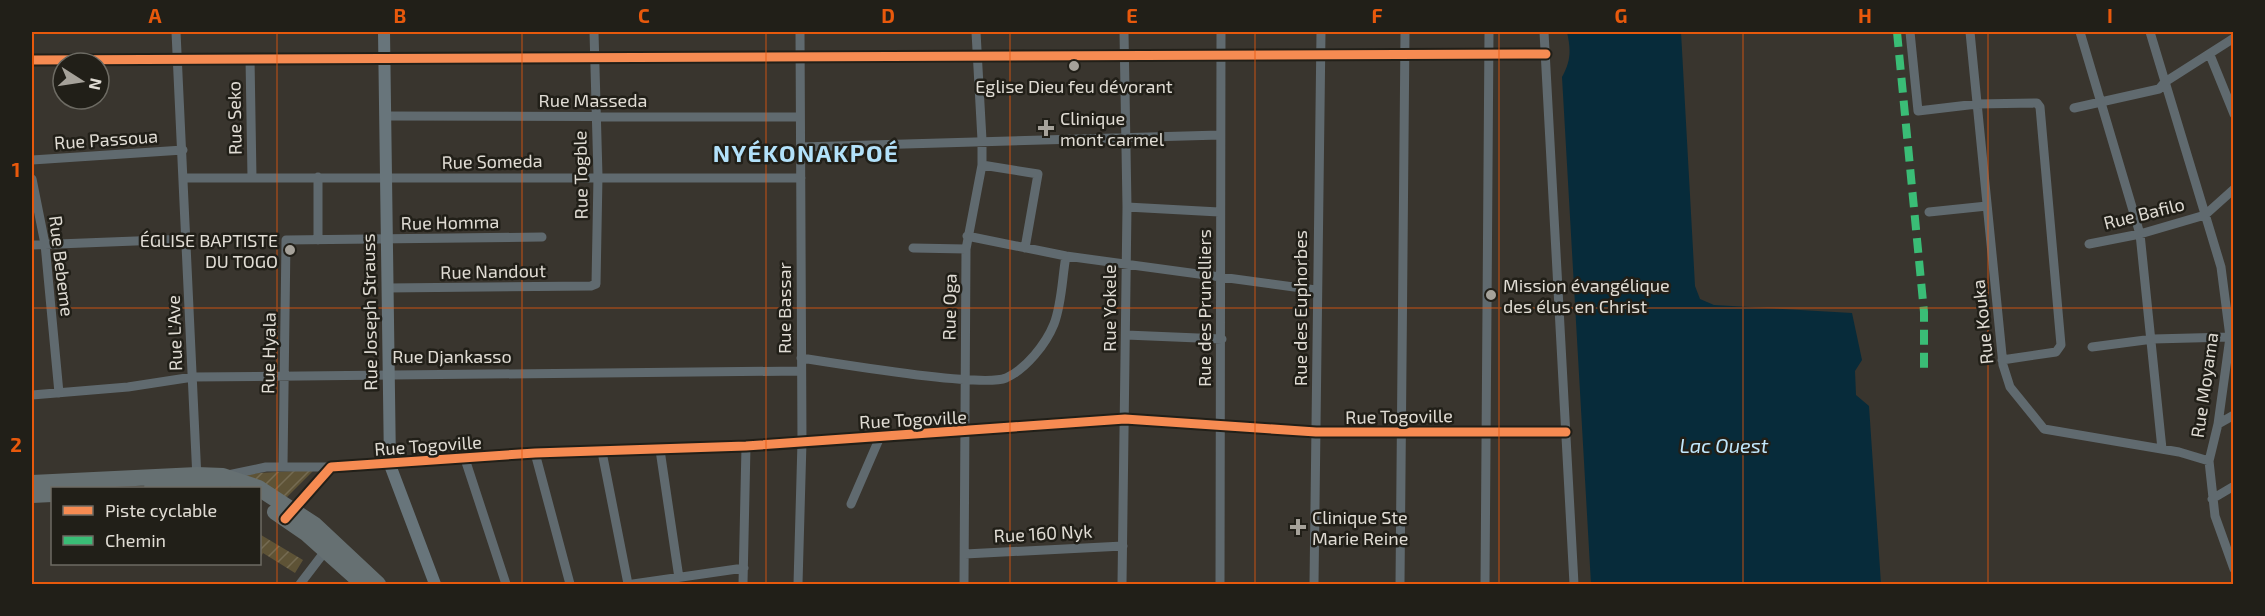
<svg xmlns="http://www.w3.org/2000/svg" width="2265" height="616" viewBox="0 0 2265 616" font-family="'Exo 2',sans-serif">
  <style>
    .garden { fill: url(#garden-furrows) }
    .water { fill: #072b3a }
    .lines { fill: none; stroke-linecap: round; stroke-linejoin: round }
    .street { stroke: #606a6f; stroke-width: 9 }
    .secondary { stroke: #68757b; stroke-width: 12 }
    .highway { stroke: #667072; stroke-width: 16 }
    .quiet { stroke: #3abd76; stroke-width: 8; stroke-dasharray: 15 8; stroke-linecap: butt }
    .cycleway-casing { stroke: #211f18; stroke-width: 13 }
    .cycleway { stroke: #f68b52; stroke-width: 9 }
    .grid { fill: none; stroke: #e8590c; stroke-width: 1.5; stroke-opacity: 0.55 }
    .poi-dot { fill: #a6a29a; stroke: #211f18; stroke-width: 2 }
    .labels { text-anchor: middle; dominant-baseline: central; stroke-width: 5; stroke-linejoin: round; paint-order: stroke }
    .poi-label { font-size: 18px; fill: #e0dcd4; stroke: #211f18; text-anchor: start }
    .street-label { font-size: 18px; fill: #e0dcd4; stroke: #211f18 }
    .water-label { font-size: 20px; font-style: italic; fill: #c0e7fc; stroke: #211f18 }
    .district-label { font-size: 24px; font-weight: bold; letter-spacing: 1.5px; fill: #b2e1fa; stroke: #211f18 }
    .neatline { fill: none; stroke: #e8590c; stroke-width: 2 }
    .grid-label { font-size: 20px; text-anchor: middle; font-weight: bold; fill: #e8590c }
  </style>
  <defs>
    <pattern id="garden-furrows" width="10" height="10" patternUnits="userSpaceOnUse" patternTransform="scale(1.5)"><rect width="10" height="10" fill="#5e5336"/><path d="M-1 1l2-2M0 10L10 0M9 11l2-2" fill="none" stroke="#756b52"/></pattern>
  </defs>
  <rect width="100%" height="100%" fill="#39352e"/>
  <path class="garden" d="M 314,470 L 286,498 L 240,474 Z
    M 261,535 L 303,560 L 295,573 L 263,553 L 260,559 Z"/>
  <path class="water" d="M 1567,32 L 1681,32 L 1695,286 L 1700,299 L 1714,305 L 1852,313 L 1862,360 L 1855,371 L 1856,395 L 1869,406 L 1881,584 L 1591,584 L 1562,77 C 1571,61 1571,50 1567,32 Z"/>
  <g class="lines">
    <path class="street" d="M 176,32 L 197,479
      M 1544,32 L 1574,584
      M 1910,32 L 1918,111 L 1977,104 L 2037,103 L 2040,107 L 2061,345 L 2056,352 L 2002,360
      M 1970,32 L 2003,365 L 2010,387 L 2044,429 L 2179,452 L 2209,461
      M 2080,32 L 2140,234 L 2162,449
      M 2150,32 L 2221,267 L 2230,337 L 2218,424 L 2209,461 L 2215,516 L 2234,569
      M 2210,55 L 2234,114
      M 250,58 L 252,178
      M 2074,108 L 2159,89 L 2165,82 L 2234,38
      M 385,116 L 800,117
      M 801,147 L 1220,135
      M 32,160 L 183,150
      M 982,165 L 1038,174 L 1025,248
      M 318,177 L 318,240
      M 184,178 L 801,178
      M 32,179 L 45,244 L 59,393
      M 1127,207 L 1219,212
      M 1929,212 L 1987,206
      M 967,236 L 1066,256 L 1316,290
      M 2089,244 L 2140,234 L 2205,215 L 2234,189
      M 32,245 L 187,239
      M 913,248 L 966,249
      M 387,288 L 591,286 L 596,284 L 598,176 L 594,32
      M 1126,335 L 1222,339
      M 2092,347 L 2153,339 L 2230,337 L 2234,335
      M 801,358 C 836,363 981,388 1006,378 C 1026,369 1046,344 1054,324 C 1062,303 1062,278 1066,256
      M 32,395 L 128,387 L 193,377 L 801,371
      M 2218,424 L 2234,415
      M 660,450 L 679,578
      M 602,452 L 628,584
      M 535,453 L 570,584
      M 465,459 L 506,584
      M 283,466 L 286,240 L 542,237
      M 228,475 L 266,467 L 331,467
      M 2212,499 L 2234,486
      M 851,504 L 880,437
      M 291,513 L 331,467 L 535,453 L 746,446 L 1125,419 L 1316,432 L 1566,432
      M 965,554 L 1123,546
      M 300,584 L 326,550
      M 633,584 L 744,568
      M 743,584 L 746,446
      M 798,584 L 802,442 L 800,32
      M 964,584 L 966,249 L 982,165 L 982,140 L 976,32
      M 1122,584 L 1127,207 L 1124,32
      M 1220,584 L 1221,32
      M 1314,584 L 1321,32
      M 1400,584 L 1405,32
      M 1485,584 L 1489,32"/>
    <path class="secondary" d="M 384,32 L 390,465 L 435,584
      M 32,60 L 1546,54"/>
    <path class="highway" d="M 32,483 L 197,475 L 223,476 L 259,488
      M 152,488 L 198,486 L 222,488
      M 260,489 L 315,525 L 378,584
      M 32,495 L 52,494
      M 275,512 L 307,534 L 363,584"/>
    <path class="quiet" d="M 1897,32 L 1924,312 L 1924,368"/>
    <g class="cycleway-casing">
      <path id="cycleway" d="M 32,60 L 1546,54
        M 285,519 L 331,467 L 535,453 L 746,446 L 1125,419 L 1316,432 L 1566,432"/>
    </g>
    <use href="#cycleway" class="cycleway"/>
  </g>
  <path class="grid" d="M 277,32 L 277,584M 522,32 L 522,584M 766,32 L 766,584M 1010,32 L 1010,584M 1255,32 L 1255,584M 1499,32 L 1499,584M 1743,32 L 1743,584M 1988,32 L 1988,584M 32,308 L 2234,308"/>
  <g class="poi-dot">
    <circle cx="1074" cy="66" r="6"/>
    <path d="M1043 119h6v6h6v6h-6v6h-6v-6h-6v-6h6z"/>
    <circle cx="290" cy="250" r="6"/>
    <circle cx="1491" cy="295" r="6"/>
    <path d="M1295 518h6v6h6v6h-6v6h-6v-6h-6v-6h6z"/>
  </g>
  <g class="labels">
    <g class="poi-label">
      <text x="1074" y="86" text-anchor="middle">Eglise Dieu feu dévorant</text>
      <text x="1060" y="118">Clinique<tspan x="1060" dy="21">mont carmel</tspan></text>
      <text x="278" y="240" text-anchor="end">ÉGLISE BAPTISTE<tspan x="278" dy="21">DU TOGO</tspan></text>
      <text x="1503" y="285">Mission évangélique<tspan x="1503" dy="21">des élus en Christ</tspan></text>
      <text x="1312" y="517">Clinique Ste<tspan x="1312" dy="21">Marie Reine</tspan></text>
    </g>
    <g class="street-label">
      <text x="593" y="100">Rue Masseda</text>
      <text transform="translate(234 118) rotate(-91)">Rue Seko</text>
      <text transform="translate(106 139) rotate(-4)">Rue Passoua</text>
      <text transform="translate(492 161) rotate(-1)">Rue Someda</text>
      <text transform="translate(580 175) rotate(-91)">Rue Togble</text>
      <text transform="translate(2144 213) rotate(-14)">Rue Bafilo</text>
      <text transform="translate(450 222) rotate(-1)">Rue Homma</text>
      <text transform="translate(62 266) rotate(83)">Rue Bebeme</text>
      <text transform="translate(493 271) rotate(-1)">Rue Nandout</text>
      <text transform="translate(949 307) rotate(-89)">Rue Oga</text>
      <text transform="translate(784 308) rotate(-90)">Rue Bassar</text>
      <text transform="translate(1109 308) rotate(-90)">Rue Yokele</text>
      <text transform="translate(1204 308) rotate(-90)">Rue des Prunelliers</text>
      <text transform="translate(1300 308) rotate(-90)">Rue des Euphorbes</text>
      <text transform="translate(369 312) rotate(-91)">Rue Joseph Strauss</text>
      <text transform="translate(1982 322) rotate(-96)">Rue Kouka</text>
      <text transform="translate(174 333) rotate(-92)">Rue L'Ave</text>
      <text transform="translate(268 353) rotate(-89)">Rue Hyala</text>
      <text x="452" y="356">Rue Djankasso</text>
      <text transform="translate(2204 385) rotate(-82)">Rue Moyama</text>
      <text transform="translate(1399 416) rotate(-1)">Rue Togoville</text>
      <text transform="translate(913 419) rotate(-3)">Rue Togoville</text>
      <text transform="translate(428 445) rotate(-4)">Rue Togoville</text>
      <text transform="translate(1043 533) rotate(-3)">Rue 160 Nyk</text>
    </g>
    <g class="water-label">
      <text x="1724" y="445">Lac Ouest</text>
    </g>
    <g class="district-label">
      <text x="806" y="152">NYÉKONAKPOÉ</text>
    </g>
  </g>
  <rect width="2265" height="616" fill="none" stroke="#211f18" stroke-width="66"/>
  <rect x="51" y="487" width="210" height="78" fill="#211f18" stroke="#6d6b63" stroke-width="1.5"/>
  <rect x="63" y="506" width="30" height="9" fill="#f68b52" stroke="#6d6b63" stroke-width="1.5"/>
  <text x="105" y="517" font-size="18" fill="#e0dcd4">Piste cyclable</text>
  <rect x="63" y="536" width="30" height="9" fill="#3abd76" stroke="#6d6b63" stroke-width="1.5"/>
  <text x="105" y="547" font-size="18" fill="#e0dcd4">Chemin</text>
  <g transform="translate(81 81) rotate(102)"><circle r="28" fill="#211f18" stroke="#6d6b63" stroke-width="1.5"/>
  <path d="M0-4.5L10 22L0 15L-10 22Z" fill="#a6a29a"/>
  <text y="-9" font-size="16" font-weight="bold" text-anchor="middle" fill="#e0dcd4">N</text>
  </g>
  <rect x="33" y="33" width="2199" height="550" class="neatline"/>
  <g class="grid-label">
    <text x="155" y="23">A</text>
    <text x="400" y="23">B</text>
    <text x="644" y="23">C</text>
    <text x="888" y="23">D</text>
    <text x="1132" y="23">E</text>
    <text x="1377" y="23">F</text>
    <text x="1621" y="23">G</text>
    <text x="1865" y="23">H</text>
    <text x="2110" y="23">I</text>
    <text x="16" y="177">1</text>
    <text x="16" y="452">2</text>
  </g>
</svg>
